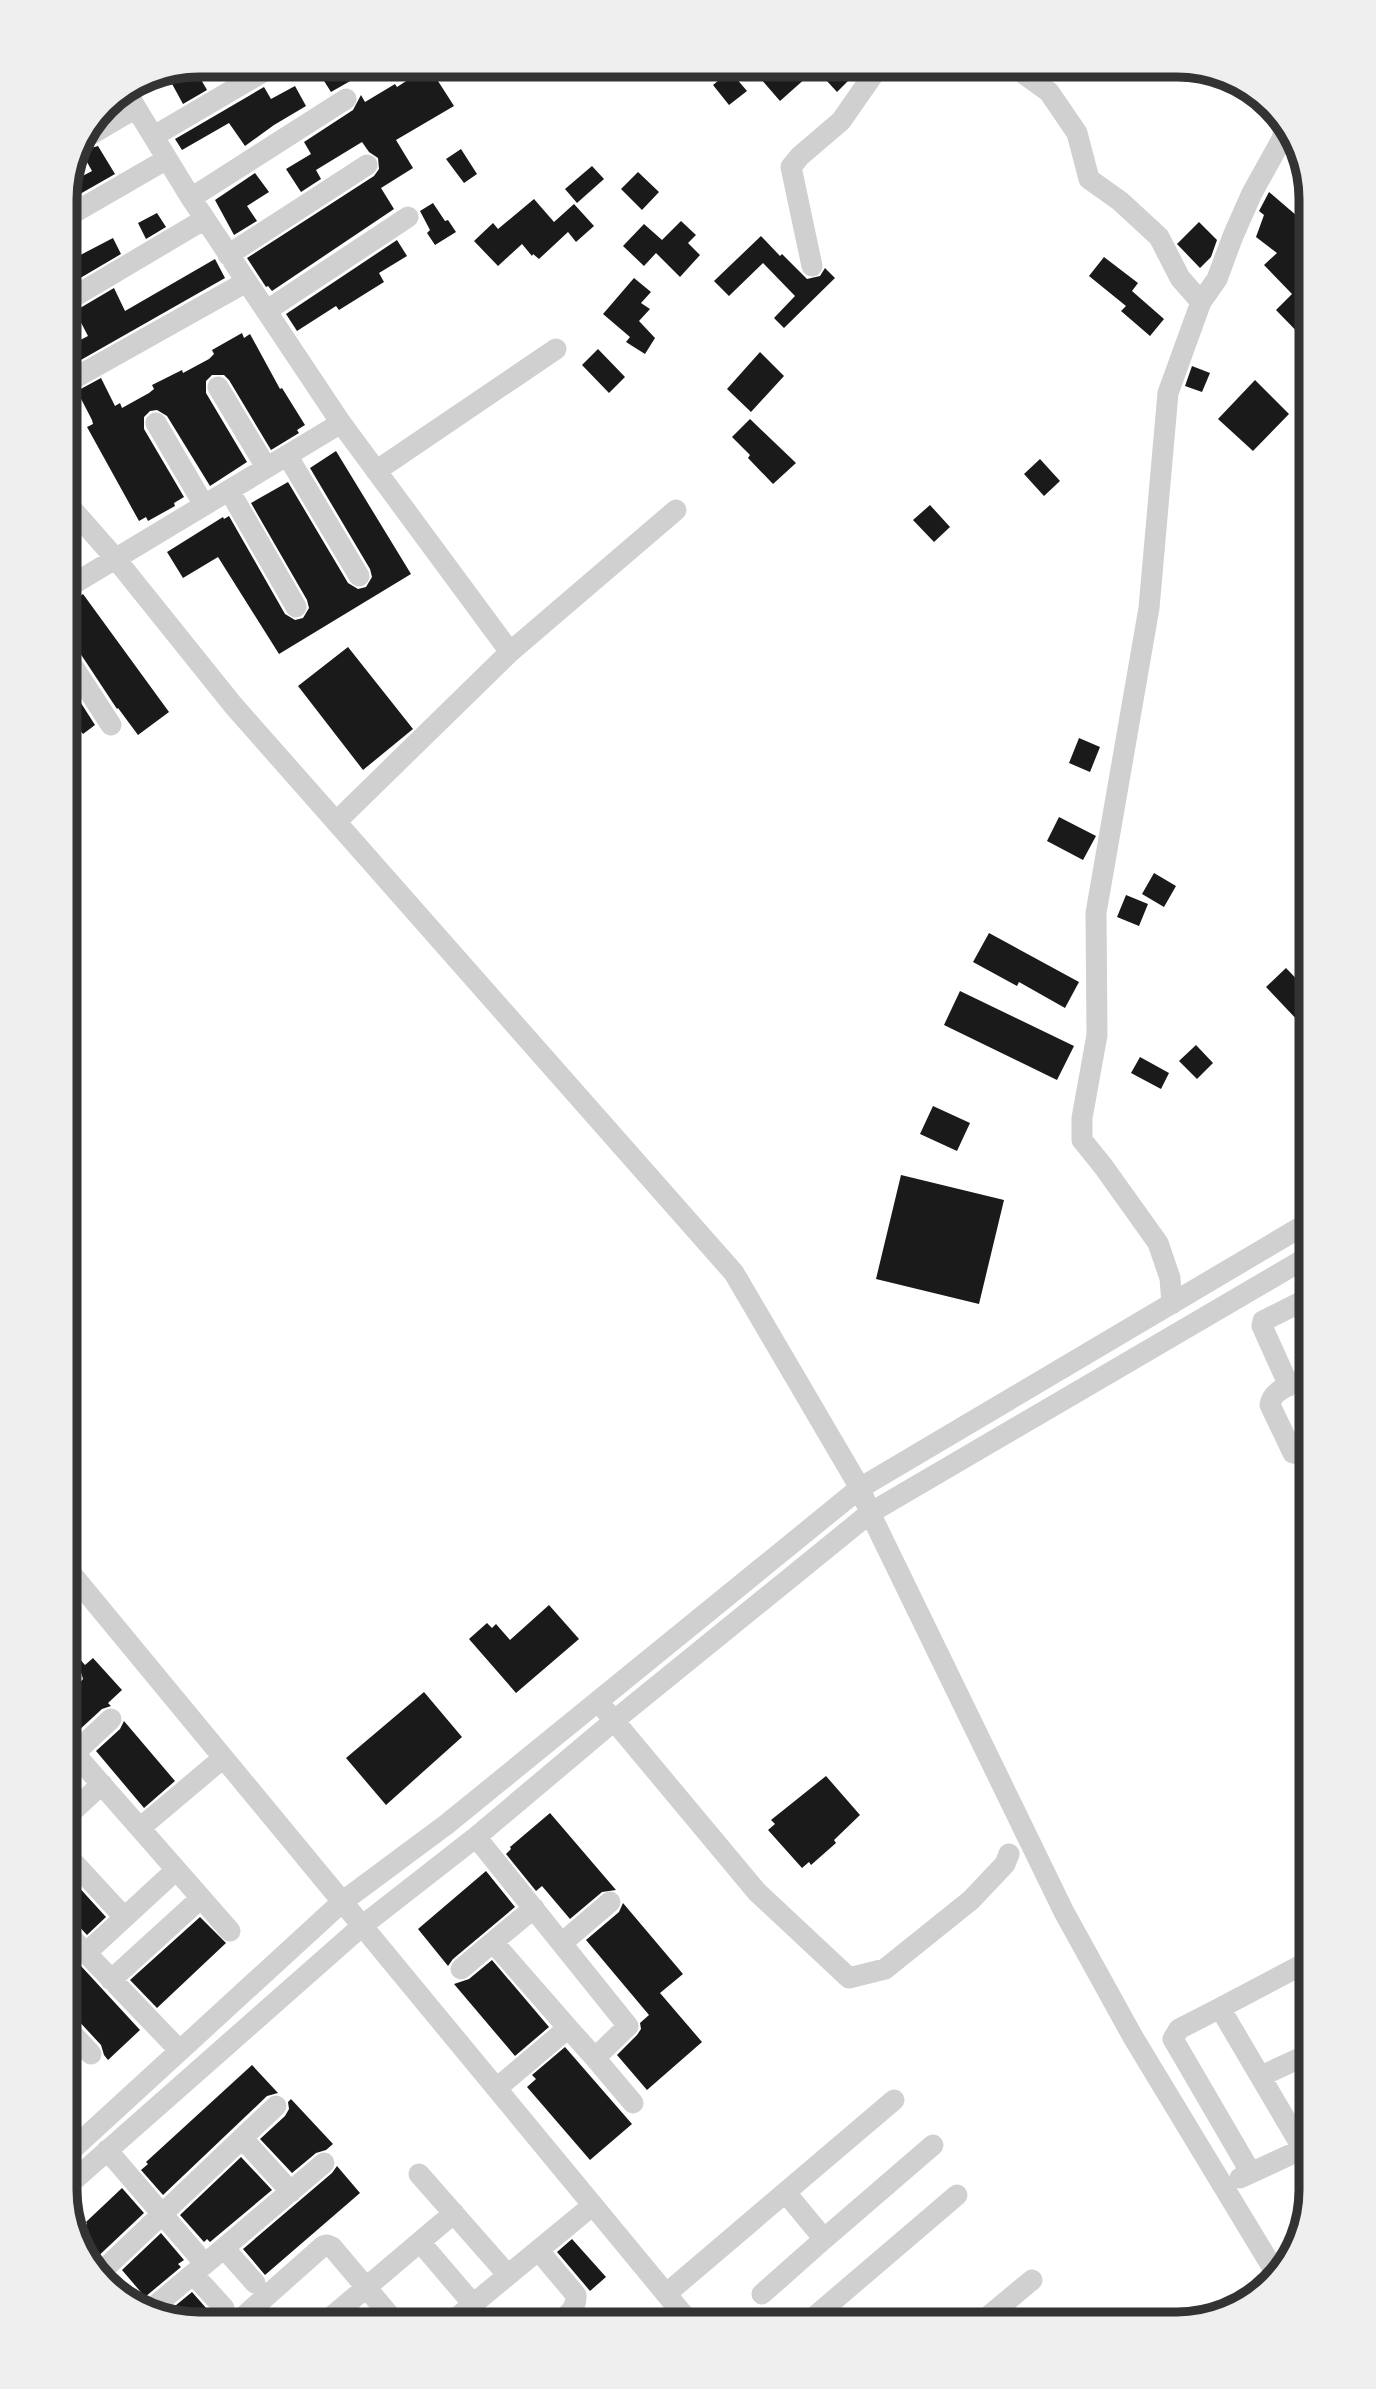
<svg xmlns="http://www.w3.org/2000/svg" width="1376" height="2389" viewBox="0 0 1376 2389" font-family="'Work Sans',sans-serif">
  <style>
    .building { fill: #1a1a1a }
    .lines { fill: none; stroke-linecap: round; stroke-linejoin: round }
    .minor { stroke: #d0d0d0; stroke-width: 21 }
    .rim { fill: none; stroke: #333; stroke-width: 9 }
  </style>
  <rect width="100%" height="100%" fill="#fff"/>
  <path class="building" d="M 314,65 L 367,65 L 349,76 L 352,80 L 331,92 Z
    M 431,65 L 438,65 L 447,76 L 438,81 L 454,106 L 396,140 L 413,168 L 381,188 L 394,209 L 272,291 L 268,286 L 266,287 L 247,258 L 374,176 L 379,169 L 378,158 L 369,152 L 362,142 L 316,170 L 321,179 L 301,192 L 286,169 L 311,154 L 304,142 L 353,110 L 361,95 L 365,102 L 395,84 L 397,87 Z
    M 776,65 L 864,65 L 837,92 L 816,69 L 780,101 L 760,78 Z
    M 195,69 L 207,90 L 183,104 L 171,82 Z
    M 730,71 L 747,91 L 729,105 L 713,85 Z
    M 295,86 L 306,106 L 274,125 L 245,146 L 229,123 L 182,150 L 175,139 L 264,87 L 271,99 Z
    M 98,146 L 115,174 L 80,194 L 73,181 L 92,171 L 82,153 L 85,147 L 91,148 Z
    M 461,149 L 477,174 L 464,183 L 446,159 Z
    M 592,166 L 604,179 L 577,203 L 565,189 Z
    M 638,172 L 659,192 L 642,210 L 621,189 Z
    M 255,173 L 269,192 L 247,206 L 257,221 L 234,235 L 215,200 Z
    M 1269,192 L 1311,228 L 1311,346 L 1276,310 L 1292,294 L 1264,265 L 1277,253 L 1256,237 L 1264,215 L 1259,211 Z
    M 534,199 L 554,222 L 574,204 L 594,226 L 576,242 L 568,232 L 539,259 L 533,254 L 532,256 L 522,244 L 498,266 L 474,241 L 493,223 L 498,229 Z
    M 433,203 L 445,221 L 448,220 L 456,232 L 435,245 L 427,233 L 430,230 L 420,211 Z
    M 157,213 L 166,227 L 146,239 L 138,223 Z
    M 681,221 L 696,235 L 688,243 L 700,255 L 680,277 L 656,253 L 644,266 L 623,246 L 644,224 L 662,240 Z
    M 1199,222 L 1217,240 L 1211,257 L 1200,268 L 1177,244 Z
    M 761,236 L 780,256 L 782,254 L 807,279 L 820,276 L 825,268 L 835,278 L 784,328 L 774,318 L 795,296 L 763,263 L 729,296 L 714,281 Z
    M 113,238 L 121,254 L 65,287 L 65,263 Z
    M 397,240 L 407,256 L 379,273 L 384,282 L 339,310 L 336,306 L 297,331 L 286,314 Z
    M 1104,257 L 1138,283 L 1132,291 L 1164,319 L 1150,336 L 1121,311 L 1126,306 L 1089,276 Z
    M 215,259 L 225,278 L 65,369 L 65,348 L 88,336 L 75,311 L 114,288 L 125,311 Z
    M 634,278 L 651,292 L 641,303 L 650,309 L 639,321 L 655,338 L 645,354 L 626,342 L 630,337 L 603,314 Z
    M 242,333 L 244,338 L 250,334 L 280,389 L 282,388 L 305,425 L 297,430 L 299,433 L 271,450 L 229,380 L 224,375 L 212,375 L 206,381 L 206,393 L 247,462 L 210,486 L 167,416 L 157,410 L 150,411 L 144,417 L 144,429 L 184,497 L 174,503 L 175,506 L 148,521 L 146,517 L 139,521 L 87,427 L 93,424 L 92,420 L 77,391 L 101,378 L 115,406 L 120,403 L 122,408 L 149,393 L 154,389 L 152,385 L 182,370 L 183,373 L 209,359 L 214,354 L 212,350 Z
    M 598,349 L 625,377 L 609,393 L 582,365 Z
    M 760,352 L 784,376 L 751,412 L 727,389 Z
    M 1192,366 L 1210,373 L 1202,392 L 1185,386 Z
    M 1255,380 L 1289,414 L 1253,451 L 1218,419 Z
    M 750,419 L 796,463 L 773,484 L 748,458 L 750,455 L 732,437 Z
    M 336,451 L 411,574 L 279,654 L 218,557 L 183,578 L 167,552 L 223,517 L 224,519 L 229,516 L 285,614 L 295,620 L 303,618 L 309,608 L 307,600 L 251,503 L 288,482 L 348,583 L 358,589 L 366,587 L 372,577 L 370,569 L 310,468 Z
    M 1040,459 L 1060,481 L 1044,496 L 1024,474 Z
    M 930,505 L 950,527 L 934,542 L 913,520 Z
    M 83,594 L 169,712 L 138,735 L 118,708 L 117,709 L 76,647 L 65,641 L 65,607 Z
    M 348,647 L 413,729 L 363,770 L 298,686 Z
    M 65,678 L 95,725 L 83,734 L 65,711 Z
    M 1079,738 L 1100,747 L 1090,772 L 1069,763 Z
    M 1059,817 L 1096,836 L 1083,860 L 1047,841 Z
    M 1154,873 L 1176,886 L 1164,907 L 1142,894 Z
    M 1126,895 L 1148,904 L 1139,926 L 1117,917 Z
    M 989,933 L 1079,982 L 1065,1008 L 1019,982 L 1017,986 L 973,962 Z
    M 1286,968 L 1311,994 L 1311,1016 L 1302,1025 L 1266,987 Z
    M 960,991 L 1074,1046 L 1057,1080 L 944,1025 Z
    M 1196,1045 L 1213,1063 L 1197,1079 L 1179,1061 Z
    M 1140,1057 L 1169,1073 L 1161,1089 L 1131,1073 Z
    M 933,1106 L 970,1123 L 957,1151 L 920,1134 Z
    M 901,1175 L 1004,1200 L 979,1304 L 876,1279 Z
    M 549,1605 L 579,1639 L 516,1693 L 469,1639 L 487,1623 L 492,1628 L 496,1624 L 510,1640 Z
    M 65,1642 L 85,1665 L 93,1658 L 122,1690 L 108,1703 L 111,1706 L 102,1709 L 65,1743 L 65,1694 L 74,1690 L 83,1679 L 79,1666 L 73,1663 L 65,1664 Z
    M 424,1692 L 462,1737 L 386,1805 L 346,1758 Z
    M 124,1721 L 175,1781 L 144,1808 L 96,1751 L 120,1729 Z
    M 826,1776 L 860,1815 L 834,1840 L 836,1843 L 811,1865 L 809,1862 L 802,1868 L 768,1830 L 775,1824 L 771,1820 Z
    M 550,1813 L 616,1890 L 602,1892 L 570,1919 L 542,1886 L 536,1891 L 506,1854 L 511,1849 L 510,1847 Z
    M 486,1871 L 515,1907 L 453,1959 L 448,1966 L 418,1929 Z
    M 65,1872 L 106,1917 L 87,1935 L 74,1921 L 65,1918 Z
    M 623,1903 L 683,1974 L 660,1993 L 702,2042 L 647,2090 L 617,2055 L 637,2035 L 641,2029 L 640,2023 L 649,2015 L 586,1940 L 619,1912 Z
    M 200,1917 L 226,1943 L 157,2008 L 130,1980 Z
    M 492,1960 L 549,2027 L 515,2056 L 454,1984 L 469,1979 Z
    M 81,1966 L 140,2030 L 108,2060 L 104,2055 L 101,2045 L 75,2017 L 65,2013 L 65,1976 L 73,1973 Z
    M 565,2047 L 632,2124 L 590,2160 L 527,2087 L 536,2079 L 532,2075 Z
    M 252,2065 L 278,2093 L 267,2096 L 163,2195 L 141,2170 L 148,2164 L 146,2162 Z
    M 291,2099 L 333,2144 L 326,2150 L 316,2153 L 292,2173 L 260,2139 L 285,2116 L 289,2109 L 288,2102 Z
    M 241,2157 L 272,2190 L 210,2242 L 207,2239 L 204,2242 L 180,2215 Z
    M 337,2166 L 360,2193 L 265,2275 L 243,2249 L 332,2173 Z
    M 122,2188 L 144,2213 L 91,2263 L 78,2249 L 75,2236 L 87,2224 L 86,2222 Z
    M 161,2233 L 184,2260 L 178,2264 L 181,2267 L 145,2297 L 122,2270 Z
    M 572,2239 L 606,2277 L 590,2291 L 557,2252 Z
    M 192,2292 L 214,2317 L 206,2324 L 191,2324 L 164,2315 Z"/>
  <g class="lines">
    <path class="minor" d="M 1012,65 L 1049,92 L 1077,133 L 1089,179 L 1120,201 L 1159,237 L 1180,278 L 1201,302 L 1217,279 L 1233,236 L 1252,193 L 1282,139 L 1285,126
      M 125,90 L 191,198 L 341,423 L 510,652
      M 90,135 L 136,108
      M 154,136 L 275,65
      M 191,198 L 346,99
      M 65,218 L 167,159
      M 228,255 L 367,165
      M 812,266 L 791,167 L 800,156 L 841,121 L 880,65
      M 65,302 L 205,219
      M 266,311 L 408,217
      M 73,379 L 246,282
      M 218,387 L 266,467
      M 156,423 L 204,505
      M 287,455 L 359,576
      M 376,471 L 556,349
      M 229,490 L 296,607
      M 65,501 L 115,558 L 233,705 L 734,1273 L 860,1488 L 870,1513 L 1064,1912 L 1133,2037 L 1277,2275
      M 65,589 L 341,423
      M 65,654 L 111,725
      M 336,822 L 510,652 L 676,510
      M 1172,1304 L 1170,1278 L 1158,1243 L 1103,1166 L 1082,1140 L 1082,1118 L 1097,1035 L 1096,913 L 1149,608 L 1168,393 L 1201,302
      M 1289,1386 L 1262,1326 L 1263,1321 L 1311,1297
      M 1311,1451 L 1303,1455 L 1293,1453 L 1270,1405 C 1272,1388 1297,1383 1311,1376
      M 65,1566 L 691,2324
      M 65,1681 L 70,1676
      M 606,1711 L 757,1892 L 849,1978 L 885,1969 L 971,1900 L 1005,1864 L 1009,1854
      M 74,1753 L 230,1931
      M 65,1762 L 111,1719
      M 65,1818 L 102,1784
      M 140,1828 L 223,1758
      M 476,1837 L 628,2026 L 595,2058 L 568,2028 L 497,2088
      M 65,1853 L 124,1917
      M 65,1931 L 180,2051
      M 493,1942 L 534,1908
      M 562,1943 L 610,1902
      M 86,1953 L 176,1870
      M 65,1963 L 81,1948
      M 461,1969 L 493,1942 L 568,2028
      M 111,1980 L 201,1898
      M 1220,2008 L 1311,1960
      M 65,2026 L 91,2054
      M 595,2058 L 633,2103
      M 1261,2076 L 1311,2053
      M 242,2138 L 291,2192
      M 107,2150 L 205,2264 L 150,2310
      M 65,2156 L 342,1902 L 447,1824 L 860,1488 L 1311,1221
      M 1251,2173 L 1173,2039 L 1179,2029 L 1220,2008 L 1303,2149
      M 419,2174 L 508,2275
      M 1240,2178 L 1311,2145
      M 65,2188 L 362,1926 L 476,1837 L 615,1720 L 870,1513 L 1311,1255
      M 824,2239 L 933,2145
      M 420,2242 L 473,2304
      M 224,2248 L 255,2283
      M 538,2250 L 576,2295 C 577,2309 567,2315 557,2324
      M 205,2264 L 324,2163
      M 100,2273 L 276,2106
      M 101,2273 L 127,2303
      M 193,2274 L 224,2308
      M 666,2294 L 894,2100
      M 762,2294 L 824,2239 L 786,2193
      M 235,2324 L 323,2246 L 327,2245 L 332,2247 L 397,2324
      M 323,2324 L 454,2213
      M 449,2324 L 593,2205
      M 806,2324 L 957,2195
      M 979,2324 L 1032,2280"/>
  </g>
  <path d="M0 0H1376V2389H0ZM199 77H1177A122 122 0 0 1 1299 199V2190A122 122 0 0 1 1177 2312H199A122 122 0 0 1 77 2190V199A122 122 0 0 1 199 77Z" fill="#efefef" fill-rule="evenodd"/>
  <path class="rim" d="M199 77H1177A122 122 0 0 1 1299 199V2190A122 122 0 0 1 1177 2312H199A122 122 0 0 1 77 2190V199A122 122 0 0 1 199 77Z"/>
</svg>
